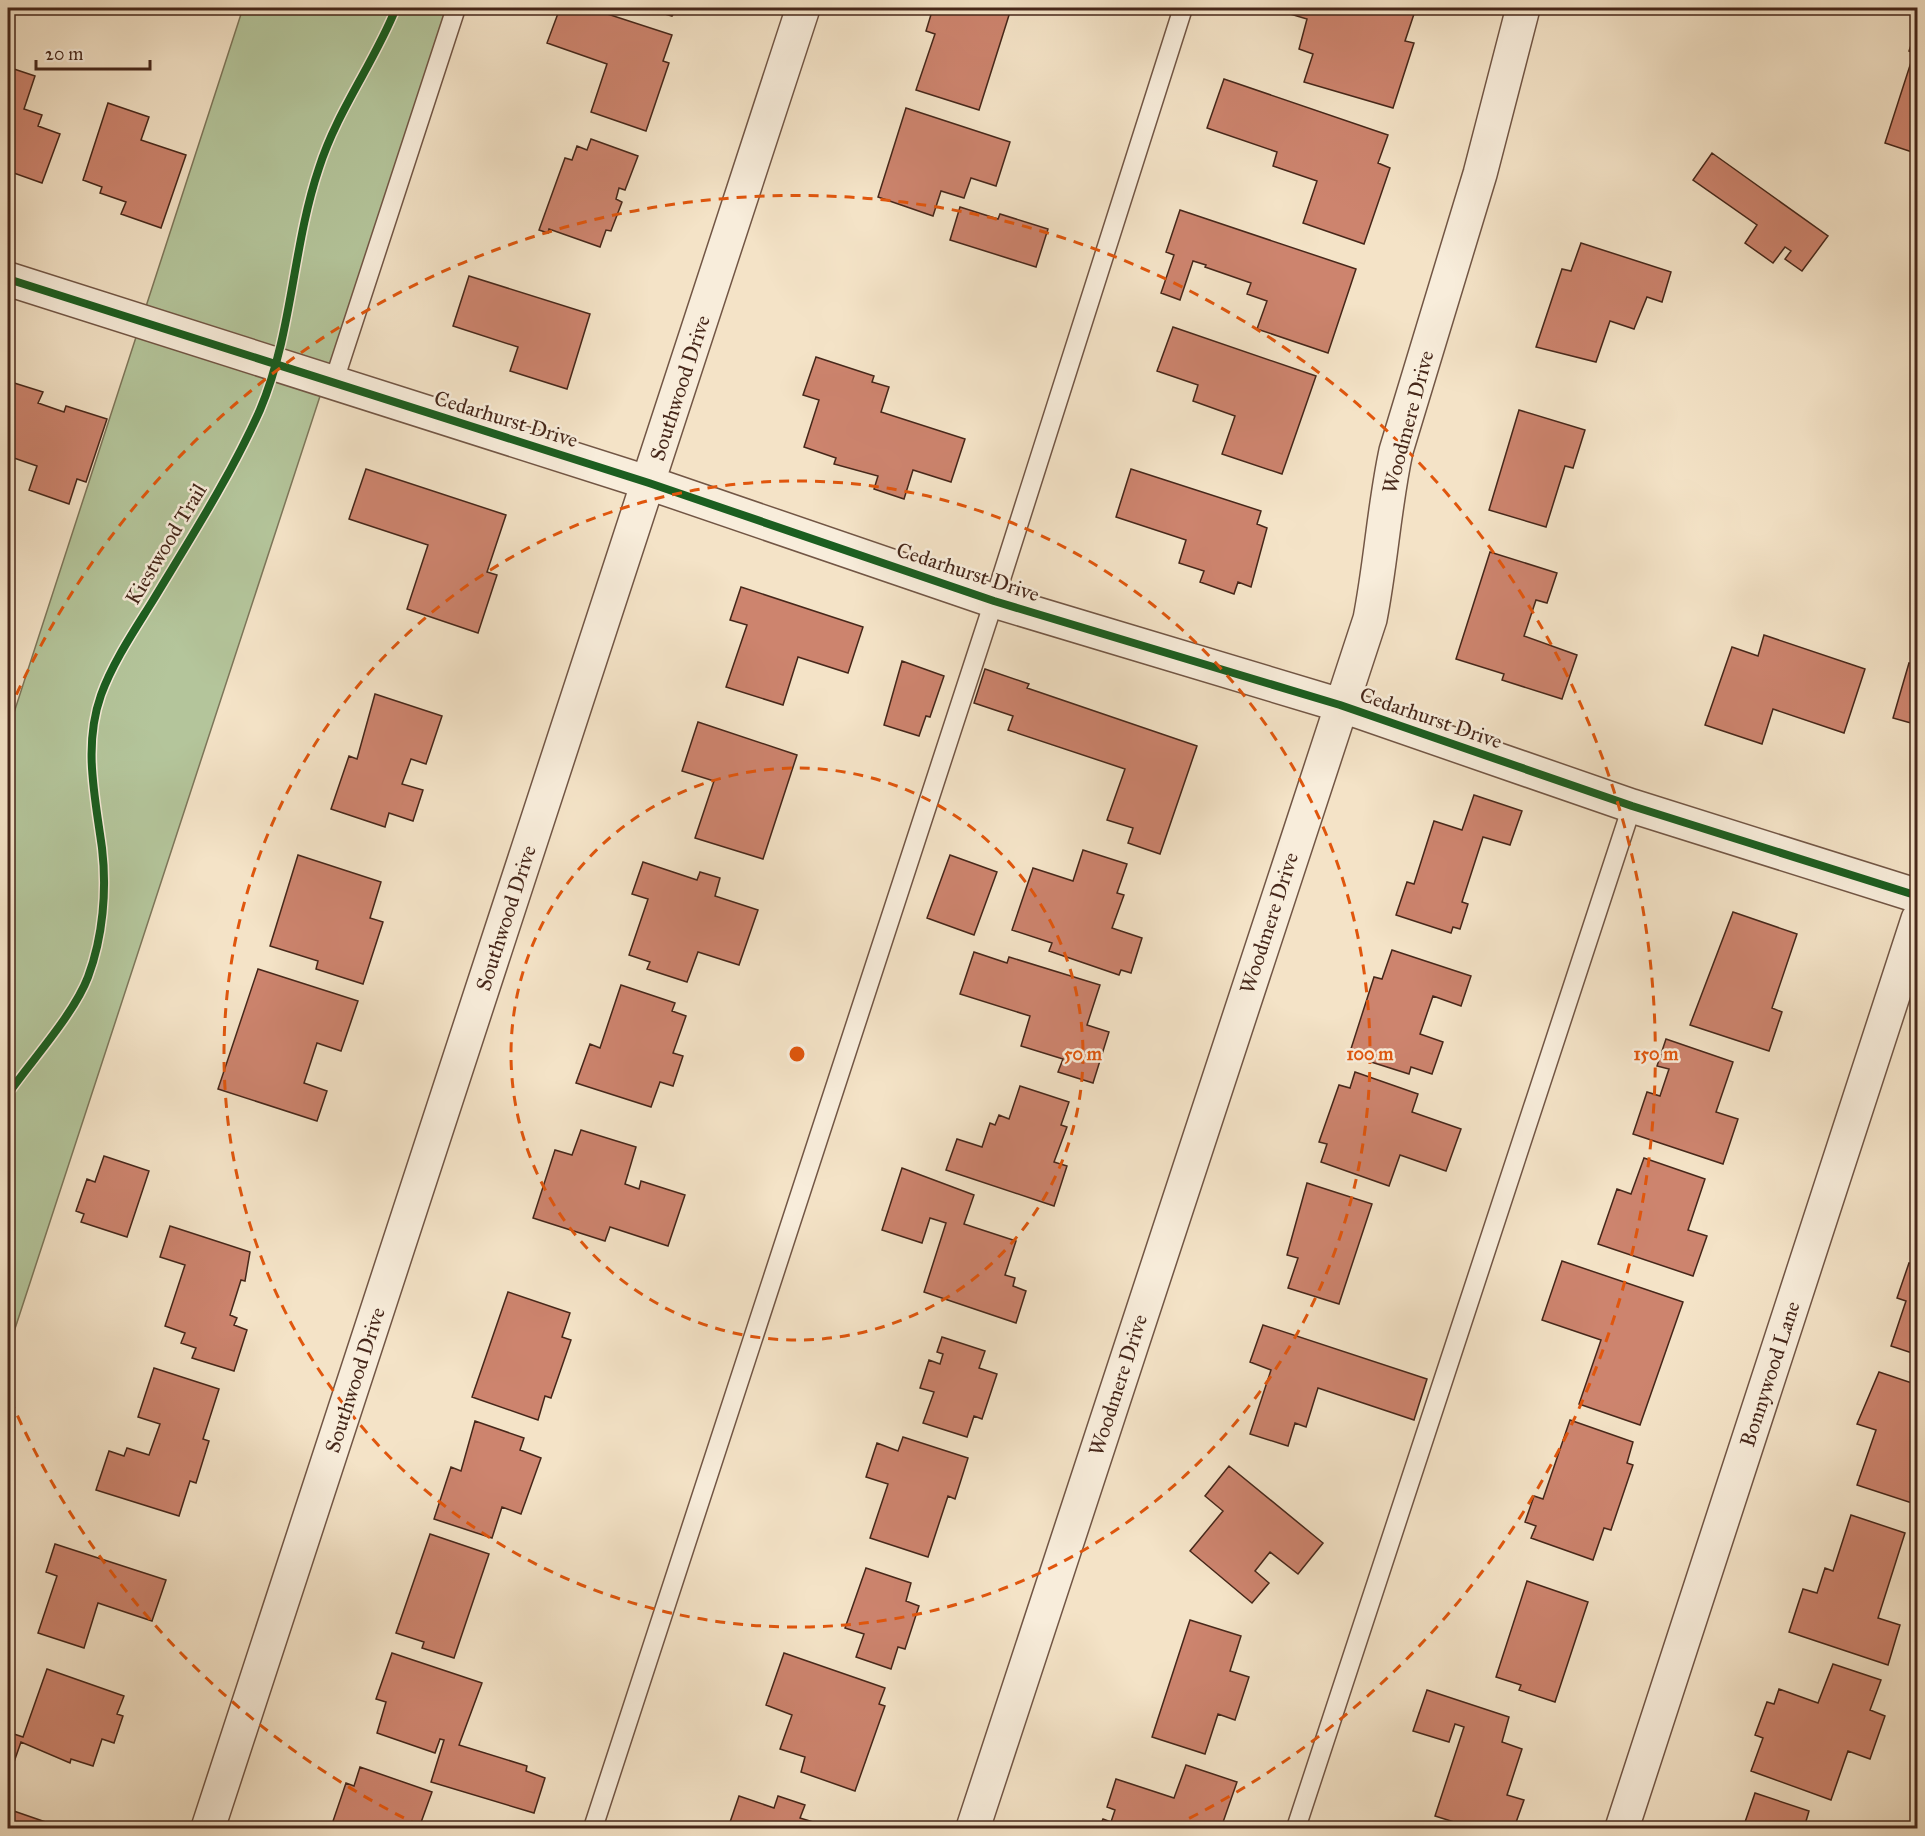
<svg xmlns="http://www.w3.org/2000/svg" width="1925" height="1836" viewBox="0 0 1925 1836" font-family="'IM FELL Great Primer',serif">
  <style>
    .green { fill: #b4c59b; stroke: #7d765a; stroke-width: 1.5 }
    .building { fill: #cd846e; stroke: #46271a; stroke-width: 1.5 }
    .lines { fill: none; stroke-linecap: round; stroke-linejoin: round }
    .lane-casing { stroke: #725645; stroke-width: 21 }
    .street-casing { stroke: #725645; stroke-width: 36 }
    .lane { stroke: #f8eddb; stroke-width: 18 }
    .street { stroke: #f8eddb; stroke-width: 33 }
    .cycleway-casing { stroke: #f8eddb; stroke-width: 11 }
    .cycleway { stroke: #1b5e20; stroke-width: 8 }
    .ring { fill: none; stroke: #e0560d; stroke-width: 3; stroke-dasharray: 10 8 }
    .labels { text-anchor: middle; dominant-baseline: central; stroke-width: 5; stroke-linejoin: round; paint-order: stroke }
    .street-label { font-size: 21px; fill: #46271a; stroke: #f8eddb }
    .centre { fill: #e0560d; stroke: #f8eddb; stroke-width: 3 }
    .ring-label { font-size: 18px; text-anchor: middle; font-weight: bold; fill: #e0560d; stroke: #f8eddb; stroke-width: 5; stroke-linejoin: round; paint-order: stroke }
  </style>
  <rect width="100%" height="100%" fill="#f4e3c7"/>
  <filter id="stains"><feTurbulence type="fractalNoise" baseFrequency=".00333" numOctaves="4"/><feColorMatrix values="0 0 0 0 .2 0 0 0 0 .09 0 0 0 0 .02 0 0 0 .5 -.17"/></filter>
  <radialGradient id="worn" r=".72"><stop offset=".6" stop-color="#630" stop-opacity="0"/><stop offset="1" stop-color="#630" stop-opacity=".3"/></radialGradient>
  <path class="green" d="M 243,8 L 447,8 L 8,1350 L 8,731 Z"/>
  <path class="building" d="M 560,8 L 589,8 L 672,35 L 663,61 L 669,63 L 646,131 L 591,112 L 607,64 L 547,43 Z
    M 645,8 L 677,8 L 672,16 Z
    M 933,8 L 994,8 L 1010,12 L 979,110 L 916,90 L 935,34 L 926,31 Z
    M 1270,8 L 1404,8 L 1415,11 L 1405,41 L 1414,43 L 1393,108 L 1304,82 L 1313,54 L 1299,49 L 1307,19 Z
    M 1918,25 L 1918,154 L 1885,143 L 1914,53 L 1909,51 Z
    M 8,67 L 35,76 L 24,109 L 42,115 L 38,126 L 60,134 L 42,183 L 8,171 Z
    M 1224,79 L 1388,135 L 1378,163 L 1390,168 L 1364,244 L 1303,223 L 1317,181 L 1273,166 L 1277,152 L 1207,128 Z
    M 108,103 L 149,117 L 141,140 L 186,155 L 161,228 L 121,214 L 126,202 L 100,193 L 102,187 L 83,180 Z
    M 906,108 L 1010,142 L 996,186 L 971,178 L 964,198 L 941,191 L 933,216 L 878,197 Z
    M 591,139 L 638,156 L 625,190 L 619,188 L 616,199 L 622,202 L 611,231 L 606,230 L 600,247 L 549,229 L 548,233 L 539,230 L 565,158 L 572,160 L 577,146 L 587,150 Z
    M 1712,153 L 1828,236 L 1802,271 L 1785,259 L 1791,251 L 1785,247 L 1773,263 L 1745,243 L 1757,225 L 1693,180 Z
    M 960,207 L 998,219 L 1000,214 L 1048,229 L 1036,267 L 950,240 Z
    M 1180,210 L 1356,269 L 1328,353 L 1257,329 L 1267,301 L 1247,294 L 1251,283 L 1205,267 L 1206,265 L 1193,261 L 1180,300 L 1161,293 L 1174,255 L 1166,252 Z
    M 1581,243 L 1671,272 L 1662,302 L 1647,297 L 1634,329 L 1610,321 L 1596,362 L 1536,347 L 1562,269 L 1571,271 Z
    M 469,276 L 590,314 L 567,389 L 510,371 L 518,347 L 453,326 Z
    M 1173,327 L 1316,376 L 1282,474 L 1222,454 L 1235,416 L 1193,401 L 1198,385 L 1157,371 Z
    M 816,357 L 874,376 L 872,382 L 889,387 L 881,412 L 965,439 L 951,482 L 913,470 L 904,499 L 874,489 L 878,476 L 834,464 L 836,458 L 804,447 L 819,400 L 803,395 Z
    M 11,382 L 43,392 L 38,403 L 64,412 L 66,406 L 107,419 L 86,482 L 77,479 L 69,504 L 29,490 L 37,466 L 8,456 L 8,393 Z
    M 1519,410 L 1585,430 L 1573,468 L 1565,466 L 1546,527 L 1489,510 Z
    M 366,469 L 506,515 L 487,572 L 497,575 L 478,633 L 407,609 L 428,545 L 349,519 Z
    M 1131,469 L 1261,511 L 1257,524 L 1267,528 L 1251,587 L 1238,582 L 1234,594 L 1200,582 L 1204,571 L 1179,563 L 1186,540 L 1116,517 Z
    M 1490,552 L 1557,573 L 1547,603 L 1536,600 L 1524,636 L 1577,655 L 1562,699 L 1502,680 L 1504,674 L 1456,659 Z
    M 741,587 L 863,627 L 848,673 L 798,657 L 783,705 L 726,687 L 747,625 L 730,620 Z
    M 1764,635 L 1865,669 L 1844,733 L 1773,709 L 1762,744 L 1705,725 L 1732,647 L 1758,656 Z
    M 902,661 L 944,676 L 930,717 L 926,716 L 919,736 L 884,725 Z
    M 1909,663 L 1918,665 L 1918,725 L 1893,718 Z
    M 985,669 L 1029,684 L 1027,688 L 1197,746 L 1160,854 L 1128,843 L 1133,828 L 1107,820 L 1125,769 L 1008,730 L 1013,716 L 974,703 Z
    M 375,694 L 442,716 L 426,764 L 411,759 L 402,784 L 423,790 L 413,821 L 389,813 L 385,827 L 331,809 L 349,756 L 357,759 Z
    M 698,722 L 797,755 L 763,859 L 695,838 L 714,781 L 682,771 Z
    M 1474,795 L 1522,811 L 1510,845 L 1483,837 L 1462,902 L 1468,904 L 1460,929 L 1453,927 L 1451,933 L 1396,915 L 1407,882 L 1414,884 L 1434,821 L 1462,830 Z
    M 1083,850 L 1127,864 L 1117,893 L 1124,895 L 1112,928 L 1142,938 L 1131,973 L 1121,970 L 1119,975 L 1049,951 L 1052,943 L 1012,930 L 1033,868 L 1073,881 Z
    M 298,855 L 381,882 L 370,918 L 383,922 L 363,984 L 316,969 L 318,961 L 270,946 Z
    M 950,855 L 997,872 L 974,935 L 927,918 Z
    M 643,862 L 697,880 L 700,872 L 720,878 L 715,896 L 758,910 L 739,965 L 698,952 L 687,982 L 647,969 L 650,962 L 629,955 L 648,899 L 632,894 Z
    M 1733,912 L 1797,934 L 1772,1008 L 1782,1012 L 1769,1051 L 1690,1025 Z
    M 1392,950 L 1471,976 L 1461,1006 L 1433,996 L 1420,1034 L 1443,1042 L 1432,1074 L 1411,1067 L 1409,1074 L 1349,1055 L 1374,977 L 1382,979 Z
    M 974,952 L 1007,963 L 1009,957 L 1100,985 L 1087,1025 L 1109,1032 L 1093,1083 L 1058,1072 L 1063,1059 L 1021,1046 L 1030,1016 L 960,994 Z
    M 258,969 L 358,1001 L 341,1051 L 317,1043 L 304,1083 L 327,1091 L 317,1121 L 218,1089 Z
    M 621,985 L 675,1003 L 672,1011 L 686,1016 L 673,1053 L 683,1056 L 673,1086 L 660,1082 L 651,1107 L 576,1083 L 590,1044 L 600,1048 Z
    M 1666,1039 L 1733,1062 L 1716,1112 L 1738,1119 L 1723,1164 L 1633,1134 L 1647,1092 L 1660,1096 L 1669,1069 L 1657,1066 Z
    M 1355,1072 L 1418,1094 L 1412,1112 L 1461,1129 L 1446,1171 L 1400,1155 L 1389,1186 L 1321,1162 L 1327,1144 L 1319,1142 L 1339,1085 L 1350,1088 Z
    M 1020,1086 L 1069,1102 L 1061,1125 L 1067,1127 L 1054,1162 L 1067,1166 L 1054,1206 L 946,1170 L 957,1139 L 982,1147 L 990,1123 L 995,1125 L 999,1115 L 1009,1119 Z
    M 581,1130 L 636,1147 L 625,1184 L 639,1189 L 641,1181 L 685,1195 L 668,1246 L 610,1227 L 605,1241 L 533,1218 L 555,1150 L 572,1155 Z
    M 104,1156 L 149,1171 L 127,1237 L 81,1222 L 84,1214 L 76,1211 L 87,1179 L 95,1182 Z
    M 1644,1158 L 1705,1179 L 1688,1230 L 1707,1236 L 1693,1276 L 1598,1244 L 1617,1189 L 1631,1194 Z
    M 902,1168 L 974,1195 L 964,1224 L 1016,1241 L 1005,1275 L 1015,1278 L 1013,1286 L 1026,1291 L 1016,1323 L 924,1292 L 946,1223 L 930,1218 L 922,1243 L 882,1230 Z
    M 1307,1183 L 1372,1204 L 1339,1304 L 1288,1288 L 1298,1258 L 1287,1255 Z
    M 170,1226 L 250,1252 L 245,1281 L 241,1280 L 230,1315 L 237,1318 L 234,1325 L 247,1330 L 234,1371 L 192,1358 L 196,1348 L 181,1343 L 185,1333 L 165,1326 L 185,1265 L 160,1257 Z
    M 1918,1260 L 1918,1355 L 1891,1346 L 1906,1301 L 1897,1298 L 1909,1263 L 1916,1265 Z
    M 1562,1261 L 1683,1302 L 1640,1425 L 1579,1404 L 1601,1340 L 1542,1320 Z
    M 508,1292 L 570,1313 L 562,1337 L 571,1340 L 551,1398 L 545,1396 L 538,1420 L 472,1397 Z
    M 1263,1325 L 1427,1379 L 1414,1420 L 1318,1388 L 1306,1427 L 1295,1423 L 1288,1446 L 1250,1434 L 1271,1370 L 1250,1362 Z
    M 942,1337 L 985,1351 L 979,1368 L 997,1374 L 982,1419 L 974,1416 L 967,1437 L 923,1423 L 934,1392 L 920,1388 L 929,1360 L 940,1364 L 943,1354 L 937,1352 Z
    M 154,1368 L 219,1389 L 203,1439 L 209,1441 L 196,1483 L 190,1481 L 179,1516 L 96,1490 L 109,1451 L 124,1456 L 127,1448 L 149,1455 L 160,1424 L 138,1417 Z
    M 1879,1372 L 1918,1385 L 1918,1505 L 1857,1485 L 1876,1430 L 1857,1424 Z
    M 1570,1420 L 1633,1442 L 1627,1463 L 1633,1465 L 1611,1530 L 1604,1528 L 1593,1560 L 1531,1538 L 1536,1526 L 1525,1522 L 1534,1496 L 1543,1499 Z
    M 475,1421 L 524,1438 L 520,1450 L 541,1458 L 521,1514 L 502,1507 L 492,1538 L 434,1519 L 451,1467 L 461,1471 Z
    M 903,1437 L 968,1458 L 955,1499 L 948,1496 L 928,1557 L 870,1538 L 888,1484 L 866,1477 L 877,1443 L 898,1451 Z
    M 1229,1466 L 1323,1543 L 1298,1574 L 1270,1552 L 1255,1571 L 1269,1583 L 1252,1603 L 1190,1551 L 1223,1511 L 1205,1496 Z
    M 1851,1515 L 1905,1533 L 1878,1618 L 1900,1625 L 1888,1665 L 1789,1632 L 1803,1589 L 1817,1593 L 1825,1568 L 1833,1571 Z
    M 430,1534 L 489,1554 L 454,1658 L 422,1648 L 424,1642 L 396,1633 Z
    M 55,1544 L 166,1580 L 152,1621 L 98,1603 L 84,1648 L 38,1633 L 57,1576 L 46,1572 Z
    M 866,1568 L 911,1583 L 906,1601 L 919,1606 L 905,1649 L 898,1647 L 891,1669 L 856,1657 L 864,1634 L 845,1628 Z
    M 1527,1581 L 1588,1602 L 1555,1702 L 1519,1690 L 1521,1685 L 1496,1677 Z
    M 1190,1620 L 1241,1636 L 1230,1671 L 1249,1677 L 1235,1720 L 1218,1714 L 1205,1754 L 1152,1737 Z
    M 392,1653 L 482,1683 L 459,1745 L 527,1766 L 526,1771 L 545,1778 L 534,1813 L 431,1782 L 444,1740 L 440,1739 L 435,1753 L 377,1733 L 386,1702 L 376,1699 Z
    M 784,1653 L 885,1688 L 879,1704 L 885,1706 L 855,1791 L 801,1772 L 805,1757 L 780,1749 L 792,1715 L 766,1705 Z
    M 1833,1664 L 1881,1680 L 1870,1710 L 1885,1716 L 1870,1759 L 1848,1751 L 1831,1800 L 1751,1771 L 1763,1738 L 1755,1735 L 1767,1702 L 1774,1704 L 1779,1689 L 1818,1703 Z
    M 47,1669 L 124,1696 L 117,1714 L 123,1716 L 114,1743 L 102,1739 L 93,1766 L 71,1759 L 70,1763 L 21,1742 L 8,1779 L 8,1732 L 23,1737 Z
    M 1427,1690 L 1509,1717 L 1502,1742 L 1522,1749 L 1507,1795 L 1524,1800 L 1514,1828 L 1473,1828 L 1435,1816 L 1464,1727 L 1455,1724 L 1449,1742 L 1413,1731 Z
    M 1186,1765 L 1237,1782 L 1221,1828 L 1178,1826 L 1177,1828 L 1099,1828 L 1103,1819 L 1111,1822 L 1115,1810 L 1107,1807 L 1116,1779 L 1174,1798 Z
    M 360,1767 L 432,1792 L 419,1828 L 340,1828 L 332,1824 L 346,1783 L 354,1786 Z
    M 1755,1793 L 1809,1811 L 1804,1828 L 1743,1828 Z
    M 739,1796 L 774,1808 L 778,1796 L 805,1805 L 800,1818 L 820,1824 L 819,1828 L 728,1828 Z
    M 8,1809 L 63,1828 L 8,1828 Z"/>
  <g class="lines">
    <g class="lane-casing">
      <path id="lane" d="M 333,384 L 456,8
        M 593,1828 L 994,601 L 1183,8
        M 1296,1828 L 1632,806"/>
    </g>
    <g class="street-casing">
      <path id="street" d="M 8,279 L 649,483 L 994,601 L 1340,705 L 1632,806 L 1918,896
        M 208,1828 L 803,8
        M 973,1828 L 1370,619 C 1381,563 1384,507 1396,451 L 1480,174 L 1523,8
        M 1622,1828 L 1918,919"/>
    </g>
    <use href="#lane" class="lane"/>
    <use href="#street" class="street"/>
    <g class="cycleway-casing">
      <path id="cycleway" d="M 8,279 L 649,483 L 994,601 L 1340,705 L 1632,806 L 1918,896
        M 8,1094 C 32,1060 74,1014 88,977 C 103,937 107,890 102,848 C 95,796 83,746 101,695 C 113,662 134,631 152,602 C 190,539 230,477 260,410 C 293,332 292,248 319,168 C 337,111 374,63 396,8"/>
    </g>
    <use href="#cycleway" class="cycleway"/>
  </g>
  <g class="ring">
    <circle cx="797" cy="1054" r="286"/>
    <circle cx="797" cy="1054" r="573"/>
    <path d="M420 1826A859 859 0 0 1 9 1397M9 711A859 859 0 1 1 1174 1826"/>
  </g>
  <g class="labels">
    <g class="street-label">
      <text transform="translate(680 388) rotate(-72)">Southwood Drive</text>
      <text transform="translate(506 419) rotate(17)">Cedarhurst Drive</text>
      <text transform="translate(1408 422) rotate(-75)">Woodmere Drive</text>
      <text transform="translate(166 544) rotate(-59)">Kiestwood Trail</text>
      <text transform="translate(968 572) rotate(18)">Cedarhurst Drive</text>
      <text transform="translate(1431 718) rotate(19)">Cedarhurst Drive</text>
      <text transform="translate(506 918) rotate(-72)">Southwood Drive</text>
      <text transform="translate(1269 923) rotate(-72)">Woodmere Drive</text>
      <text transform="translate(1770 1374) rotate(-72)">Bonnywood Lane</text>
      <text transform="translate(355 1380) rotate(-72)">Southwood Drive</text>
      <text transform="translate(1118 1385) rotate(-72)">Woodmere Drive</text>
    </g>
  </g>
  <circle cx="797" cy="1054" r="9" class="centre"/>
  <g class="ring-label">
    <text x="1083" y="1060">50 m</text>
    <text x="1370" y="1060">100 m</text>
    <text x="1656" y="1060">150 m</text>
  </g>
  <rect width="1925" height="1836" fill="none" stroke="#f4e3c7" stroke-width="30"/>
  <rect x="9" y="9" width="1907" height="1818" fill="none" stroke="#46271a" stroke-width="3"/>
  <rect x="15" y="15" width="1895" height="1806" fill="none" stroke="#46271a" stroke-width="1.5"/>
  <path d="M36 60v9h114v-9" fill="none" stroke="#46271a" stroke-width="3"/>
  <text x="45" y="60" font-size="18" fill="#46271a" stroke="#f8eddb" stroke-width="4.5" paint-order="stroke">20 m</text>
  <rect width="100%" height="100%" filter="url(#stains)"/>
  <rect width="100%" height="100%" fill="url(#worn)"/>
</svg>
